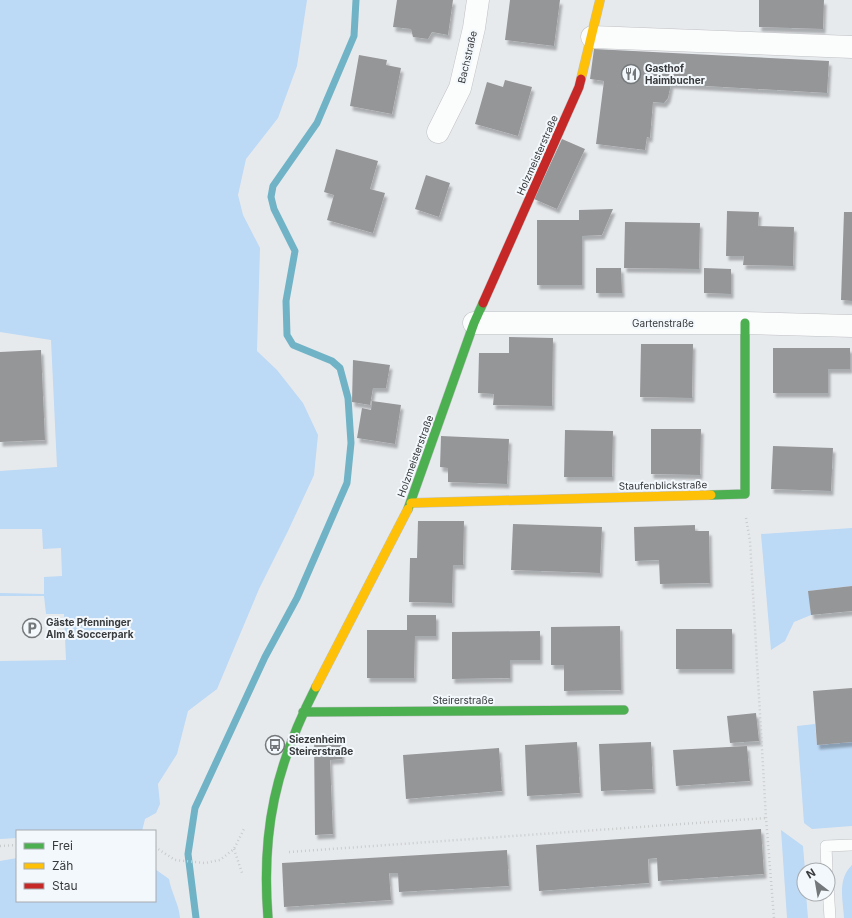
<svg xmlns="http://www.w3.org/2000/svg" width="852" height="918" viewBox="0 0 852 918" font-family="Inter,sans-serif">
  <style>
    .green { fill: #bcd9f5 }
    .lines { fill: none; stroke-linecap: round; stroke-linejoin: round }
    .stream { stroke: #71b3c6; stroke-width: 7 }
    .building { fill: #959698; filter: url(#shadow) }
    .lane-casing { stroke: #bfc1c4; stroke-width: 12 }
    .street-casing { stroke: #bfc1c4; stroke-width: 23 }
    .fast-casing { stroke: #bfc1c4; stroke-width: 10 }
    .slow-casing { stroke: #bfc1c4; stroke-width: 10 }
    .jam-casing { stroke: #bfc1c4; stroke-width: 10 }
    .path { stroke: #c9cbcc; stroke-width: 2.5; stroke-dasharray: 1 3; stroke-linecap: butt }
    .lane { stroke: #fbfcfc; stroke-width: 11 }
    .street { stroke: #fbfcfc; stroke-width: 22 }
    .fast { stroke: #4caf50; stroke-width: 9 }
    .slow { stroke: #ffc107; stroke-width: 9 }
    .jam { stroke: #c62828; stroke-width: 9 }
    .labels { text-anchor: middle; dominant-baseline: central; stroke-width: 4; stroke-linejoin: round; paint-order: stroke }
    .street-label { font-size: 10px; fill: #383a3c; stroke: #f3f8fc }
    .poi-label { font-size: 10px; font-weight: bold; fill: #383a3c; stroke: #f3f8fc; text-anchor: start }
  </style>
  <defs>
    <filter id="shadow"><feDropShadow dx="2.5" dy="4.5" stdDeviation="1" flood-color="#0004"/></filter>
  </defs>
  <rect width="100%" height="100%" fill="#e7eaed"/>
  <path class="green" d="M 0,0 L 307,0 L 297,66 L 278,118 L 246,159 L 238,195 L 243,215 L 260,248 L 257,351 L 277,370 L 303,403 L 318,435 L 314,475 L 288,531 L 259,589 L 217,689 L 188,711 L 177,754 L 158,784 L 160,804 L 156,813 L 145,819 L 142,831 L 17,831 L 17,838 L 0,839 L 0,661 L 66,660 L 64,614 L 46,614 L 44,596 L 0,596 L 0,593 L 44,594 L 44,577 L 62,576 L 61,548 L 43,549 L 42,529 L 0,529 L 0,471 L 57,467 L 51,340 L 0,332 Z
    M 852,528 L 852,586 L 809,591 L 811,615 L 794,622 L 785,641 L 771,650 L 761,534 Z
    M 815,724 L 817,745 L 852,742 L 852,826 L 812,829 L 804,823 L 797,726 Z
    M 781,830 L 803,846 L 805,870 L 804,894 L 806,894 L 808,918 L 787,918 Z
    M 17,858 L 17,901 L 155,901 L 155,869 L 169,879 C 171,892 179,904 180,918 L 0,918 L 0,861 Z
    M 852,865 L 852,918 L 844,918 C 843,900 837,879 852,865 Z"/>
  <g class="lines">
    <path class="stream" d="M 196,918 L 188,854 L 195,808 L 265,657 L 297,598 L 347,483 L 351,443 L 348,398 L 340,368 L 332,361 L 293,345 L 287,335 L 286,301 L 295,251 L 274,209 L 271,197 L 273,186 L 317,123 L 354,36 L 356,0"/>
  </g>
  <path class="building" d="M 397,0 L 453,0 L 448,35 L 432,32 L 428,39 L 413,37 L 411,29 L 393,27 Z
    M 510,0 L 560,0 L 554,46 L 505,40 Z
    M 759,0 L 824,0 L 823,29 L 759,27 Z
    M 594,49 L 829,61 L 827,93 L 671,84 L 668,98 L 664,103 L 653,102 L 650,138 L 647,137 L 645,150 L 596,144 L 604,81 L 590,79 Z
    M 359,55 L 387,60 L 386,65 L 401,68 L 392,114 L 350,106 Z
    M 505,80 L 532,87 L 518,136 L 475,124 L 487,82 L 503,87 Z
    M 562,139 L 585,149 L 557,209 L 534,199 Z
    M 336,149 L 378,161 L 370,189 L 385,193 L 373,233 L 327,220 L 334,195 L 324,192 Z
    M 426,175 L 450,183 L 439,217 L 415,209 Z
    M 613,209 L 602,235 L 582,236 L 582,285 L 537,285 L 537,220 L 579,220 L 579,210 Z
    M 727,211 L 759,212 L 758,226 L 794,227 L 793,266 L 743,265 L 744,256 L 726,256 Z
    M 844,212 L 852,212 L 852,301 L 841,300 Z
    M 625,222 L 700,223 L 699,269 L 624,268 Z
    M 596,268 L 621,268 L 622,293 L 596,293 Z
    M 704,268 L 731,269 L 731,294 L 704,293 Z
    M 509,337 L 553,338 L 552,406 L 493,405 L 494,394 L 478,393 L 479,353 L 509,353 Z
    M 641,344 L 693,344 L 692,398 L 640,397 Z
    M 773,348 L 850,348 L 850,369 L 828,369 L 828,393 L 773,393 Z
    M 41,350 L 45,440 L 0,442 L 0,352 Z
    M 353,360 L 390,365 L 386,388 L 373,388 L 370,405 L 352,402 Z
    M 372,401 L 401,405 L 395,444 L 357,438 L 362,408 L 371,410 Z
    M 651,429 L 701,429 L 700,475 L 651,474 Z
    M 565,430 L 613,431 L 612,477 L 564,477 Z
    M 441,436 L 509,439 L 507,484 L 448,482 L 448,468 L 440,467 Z
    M 773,446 L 833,448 L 831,491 L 771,489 Z
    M 418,521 L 464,521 L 463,565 L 453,565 L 452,603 L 409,602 L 410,558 L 417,558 Z
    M 513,524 L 602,527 L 600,573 L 511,570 Z
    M 695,525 L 695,531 L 709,531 L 710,583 L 660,584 L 659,560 L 635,561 L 634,527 Z
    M 852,586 L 852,611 L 811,615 L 808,591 Z
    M 407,615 L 436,615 L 436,636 L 415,636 L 414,678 L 367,678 L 367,630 L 407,630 Z
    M 620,626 L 621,690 L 564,691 L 564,665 L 551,665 L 551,627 Z
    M 676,629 L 732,629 L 732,669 L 676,669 Z
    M 540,631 L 540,660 L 510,660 L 510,678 L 452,679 L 452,632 Z
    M 852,688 L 852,742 L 817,745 L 813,691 Z
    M 756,713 L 759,741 L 730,743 L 727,716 Z
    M 341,735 L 342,759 L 330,760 L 333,834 L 315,835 L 314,736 Z
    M 577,742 L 580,793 L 527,796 L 525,745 Z
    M 651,742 L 653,789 L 601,791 L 599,744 Z
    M 747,746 L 750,781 L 676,786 L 673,750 Z
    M 499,748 L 502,791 L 406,799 L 403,755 Z
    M 761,829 L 764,874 L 658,881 L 657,858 L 648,859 L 649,883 L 539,891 L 536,845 Z
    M 507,850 L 509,886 L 399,892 L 398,873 L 389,873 L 391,900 L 284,907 L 282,863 Z"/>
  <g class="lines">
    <g class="lane-casing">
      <path id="lane" d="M 827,870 L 826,846 L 852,845
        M 828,886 L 830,918"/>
    </g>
    <g class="street-casing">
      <path id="street" d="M 592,37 L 852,47
        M 438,132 L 460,88 L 474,28 L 478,0
        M 474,323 L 745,323 L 852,326"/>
    </g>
    <g class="fast-casing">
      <path id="fast" d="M 711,495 L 745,494 L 745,323
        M 408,509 L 474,323 L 483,303
        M 303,712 L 624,710
        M 268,918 C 261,830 276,765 316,687"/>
    </g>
    <g class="slow-casing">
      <path id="slow" d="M 581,79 L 600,0
        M 411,503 L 711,495
        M 316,687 L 408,509"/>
    </g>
    <g class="jam-casing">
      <path id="jam" d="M 483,303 L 579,87 L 581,79"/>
    </g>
    <path class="path" d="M 746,518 L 750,541 L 766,818 L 774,918
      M 0,846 L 17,845
      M 155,847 L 175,860 L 205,863 L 220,860 L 234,849 L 244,829
      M 234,849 L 242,873
      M 289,852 L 766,818"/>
    <use href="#lane" class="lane"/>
    <use href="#street" class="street"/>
    <use href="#fast" class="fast"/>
    <use href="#slow" class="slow"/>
    <use href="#jam" class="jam"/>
  </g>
  <defs>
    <g id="restaurant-ring" transform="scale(1)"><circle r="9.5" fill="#f3f8fc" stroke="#75787a" stroke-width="1.5"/><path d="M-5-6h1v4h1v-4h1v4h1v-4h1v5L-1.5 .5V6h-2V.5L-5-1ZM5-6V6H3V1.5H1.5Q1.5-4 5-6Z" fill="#75787a"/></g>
    <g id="parking-ring" transform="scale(1)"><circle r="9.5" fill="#f3f8fc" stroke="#75787a" stroke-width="1.5"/><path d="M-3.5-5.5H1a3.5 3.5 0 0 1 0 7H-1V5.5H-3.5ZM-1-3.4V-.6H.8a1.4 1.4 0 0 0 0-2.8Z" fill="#75787a"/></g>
    <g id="bus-ring" transform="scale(1)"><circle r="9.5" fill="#f3f8fc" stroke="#75787a" stroke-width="1.5"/><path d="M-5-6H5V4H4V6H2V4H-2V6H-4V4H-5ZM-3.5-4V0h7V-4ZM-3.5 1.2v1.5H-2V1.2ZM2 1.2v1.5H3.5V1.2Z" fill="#75787a"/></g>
  </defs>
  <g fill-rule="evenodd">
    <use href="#restaurant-ring" x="631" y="74"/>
    <use href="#parking-ring" x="32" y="628"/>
    <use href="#bus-ring" x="275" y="745"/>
  </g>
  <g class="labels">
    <g class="street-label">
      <text transform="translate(467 57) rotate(-77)">Bachstraße</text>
      <text transform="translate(537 155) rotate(-66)">Holzmeisterstraße</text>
      <text x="663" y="323">Gartenstraße</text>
      <text transform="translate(415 456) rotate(-70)">Holzmeisterstraße</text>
      <text transform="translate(663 485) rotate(-1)">Staufenblickstraße</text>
      <text x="463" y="700">Steirerstraße</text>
    </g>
    <g class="poi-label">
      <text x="645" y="68">Gasthof<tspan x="645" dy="12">Haimbucher</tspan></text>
      <text x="46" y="622">Gäste Pfenninger<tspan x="46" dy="12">Alm &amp; Soccerpark</tspan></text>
      <text x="289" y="739">Siezenheim<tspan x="289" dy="12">Steirerstraße</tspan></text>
    </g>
  </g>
  <rect x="16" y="830" width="140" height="72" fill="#f3f8fc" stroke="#a8acaf"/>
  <rect x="24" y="843" width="20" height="6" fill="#4caf50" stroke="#a8acaf"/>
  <text x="52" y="850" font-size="12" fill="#383a3c">Frei</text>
  <rect x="24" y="863" width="20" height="6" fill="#ffc107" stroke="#a8acaf"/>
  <text x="52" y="870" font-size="12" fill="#383a3c">Zäh</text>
  <rect x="24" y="883" width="20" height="6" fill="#c62828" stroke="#a8acaf"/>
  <text x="52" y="890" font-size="12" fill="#383a3c">Stau</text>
  <g transform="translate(816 882) rotate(329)"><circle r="19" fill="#f3f8fc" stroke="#a8acaf"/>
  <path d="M0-3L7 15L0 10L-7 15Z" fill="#75787a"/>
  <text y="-6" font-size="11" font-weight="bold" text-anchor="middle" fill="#383a3c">N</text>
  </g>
</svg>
